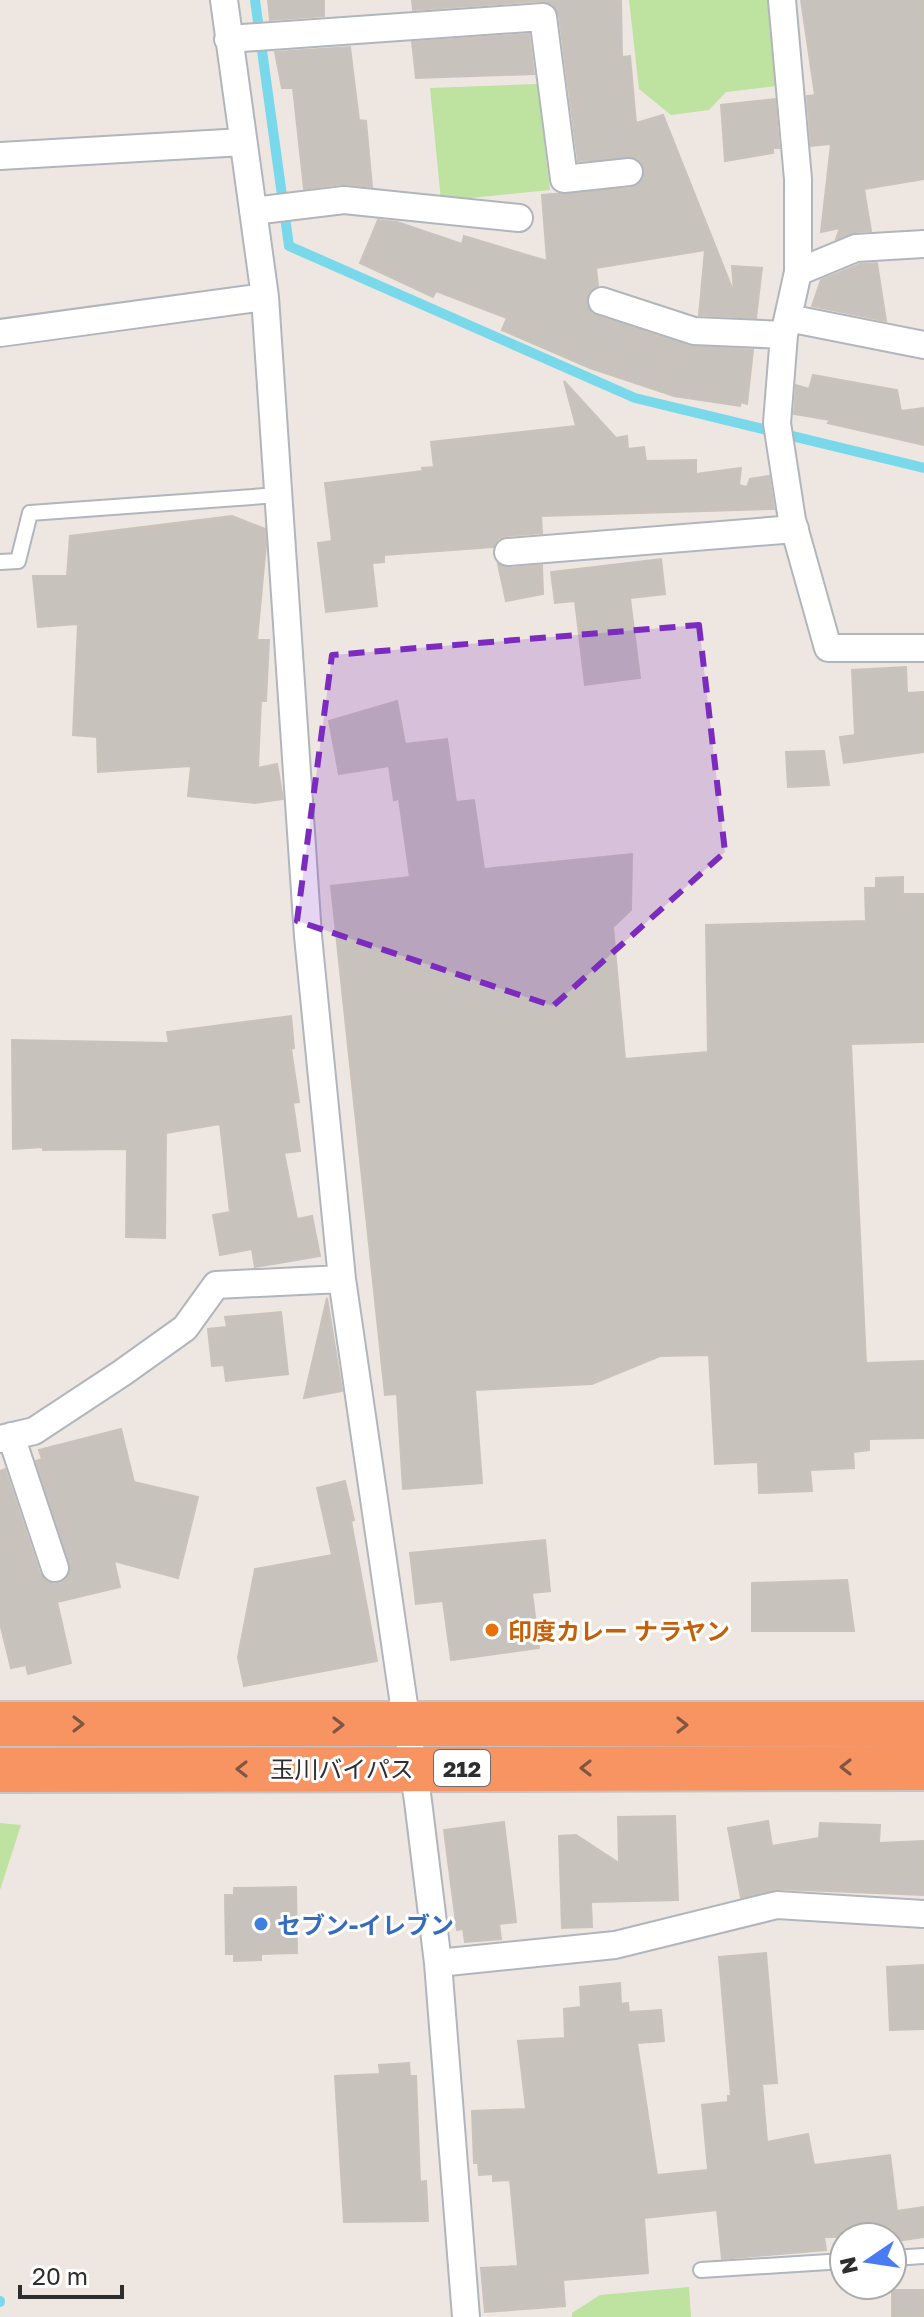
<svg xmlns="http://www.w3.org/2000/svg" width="924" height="2317" viewBox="0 0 924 2317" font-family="'Golos Text','Noto Sans JP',sans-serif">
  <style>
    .green { fill: #bee2a0 }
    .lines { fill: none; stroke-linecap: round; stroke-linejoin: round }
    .stream { stroke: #79d9eb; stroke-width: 10 }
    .building { fill: #c7c2bc; stroke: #cac3ba; stroke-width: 2 }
    .lane-casing { stroke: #b1b5bd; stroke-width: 18 }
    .street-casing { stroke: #b1b5bd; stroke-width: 30 }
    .highway-casing { stroke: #c4c4c4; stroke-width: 48 }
    .lane { stroke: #fff; stroke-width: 14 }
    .street { stroke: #fff; stroke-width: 26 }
    .highway { stroke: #f89362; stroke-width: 44 }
    .oneway { stroke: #7f5643 }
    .marked { fill: #7b2cbf; fill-opacity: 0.2; stroke: #7b2cbf; stroke-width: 6; stroke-dasharray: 16 10; stroke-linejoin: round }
    .food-dot { fill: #e8710a; stroke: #fff; stroke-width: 3 }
    .shop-dot { fill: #3f7fe0; stroke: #fff; stroke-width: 3 }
    .labels { text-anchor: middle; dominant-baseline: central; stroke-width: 6; stroke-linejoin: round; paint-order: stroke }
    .shield { fill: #fff; stroke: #6d6d6d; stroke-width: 2 }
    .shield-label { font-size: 22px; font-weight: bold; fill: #2e2e2e }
    .food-label { font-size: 24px; font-weight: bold; fill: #c56008; stroke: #fff; text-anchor: start }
    .street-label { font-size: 24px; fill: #2e2e2e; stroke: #fff }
    .shop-label { font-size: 24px; font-weight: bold; fill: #366cbe; stroke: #fff; text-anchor: start }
  </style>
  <rect width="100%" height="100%" fill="#eee7e1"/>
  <path class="green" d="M 629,0 L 776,0 L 785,85 L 726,92 L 709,110 L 671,115 L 639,89 Z
    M 537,84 L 550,190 L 441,201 L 430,88 Z
    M 0,1823 L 21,1825 L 0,1890 Z
    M 689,2287 L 691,2317 L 572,2317 L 572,2313 L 600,2295 Z"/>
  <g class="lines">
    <path class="stream" d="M 255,0 L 289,246 L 635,398 L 924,468
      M 0,2301 L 0,2302"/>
  </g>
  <path class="building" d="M 268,0 L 324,0 L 324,16 L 270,20 Z
    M 412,0 L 621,0 L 622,57 L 630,56 L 636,123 L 663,115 L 734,293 L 732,266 L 762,268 L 756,318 L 699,315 L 705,250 L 596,268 L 598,286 L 587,295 L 587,305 L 597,316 L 689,346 L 753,350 L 747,404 L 741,402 L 740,406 L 674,396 L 590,368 L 502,330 L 507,318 L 436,291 L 433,297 L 360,263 L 378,220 L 397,222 L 462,244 L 464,236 L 547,261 L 542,195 L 631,188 L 639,184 L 644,178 L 642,163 L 635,157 L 578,161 L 559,15 L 550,3 L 542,1 L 413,10 Z
    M 801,0 L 924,0 L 924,179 L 864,189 L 871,231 L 855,232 L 836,239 L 840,228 L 821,232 L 831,144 L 811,146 L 807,96 L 815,95 Z
    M 529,34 L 534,74 L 416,78 L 412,42 Z
    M 350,47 L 359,120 L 366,121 L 372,187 L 342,184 L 304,189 L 293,88 L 282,88 L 275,52 Z
    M 775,99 L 779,148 L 773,148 L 773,153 L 725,161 L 721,105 Z
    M 877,263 L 886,321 L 812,306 L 821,280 L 860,264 Z
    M 813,375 L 897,390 L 901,411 L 924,408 L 924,445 L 828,423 L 830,420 L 794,414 L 796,385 L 809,389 Z
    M 564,381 L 616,438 L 627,436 L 628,449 L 644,447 L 646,461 L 696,460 L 696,474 L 741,468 L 739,485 L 747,487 L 750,479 L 769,476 L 774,509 L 541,516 L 542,533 L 506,536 L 498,539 L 493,547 L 384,555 L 384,562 L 372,563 L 377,606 L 326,612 L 318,543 L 332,541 L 325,483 L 423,471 L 422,468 L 434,467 L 431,442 L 576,426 Z
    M 232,516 L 265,529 L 266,545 L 257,640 L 269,640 L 266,701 L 261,701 L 258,768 L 277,764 L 283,799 L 255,803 L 188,796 L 191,766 L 98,772 L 97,737 L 73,735 L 78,624 L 38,627 L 33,576 L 67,576 L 70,536 Z
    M 661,559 L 665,594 L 630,598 L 640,678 L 585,685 L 575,601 L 555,603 L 551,572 Z
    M 498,564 L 509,568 L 542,565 L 543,594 L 506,601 Z
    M 906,667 L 907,693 L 924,692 L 924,752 L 844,763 L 840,737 L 855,735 L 852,670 Z
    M 397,701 L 405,744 L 447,739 L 456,802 L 474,800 L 484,869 L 632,854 L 631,910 L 613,927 L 625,1059 L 708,1052 L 706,925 L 866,921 L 865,888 L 876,888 L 876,878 L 903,877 L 903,894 L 924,894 L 924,1042 L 851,1044 L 866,1363 L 924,1361 L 924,1438 L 869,1439 L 869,1450 L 853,1452 L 854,1468 L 810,1470 L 812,1491 L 759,1493 L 758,1462 L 715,1464 L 709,1355 L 660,1356 L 592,1384 L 475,1390 L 482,1483 L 403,1489 L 397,1394 L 385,1395 L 331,886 L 410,877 L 399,799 L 394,800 L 389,766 L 339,774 L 329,721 Z
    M 824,751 L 829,785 L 788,787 L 786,752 Z
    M 291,1016 L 294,1048 L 291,1049 L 299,1102 L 293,1103 L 300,1151 L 284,1153 L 297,1219 L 312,1216 L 320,1256 L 255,1267 L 252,1249 L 220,1255 L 213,1215 L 230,1212 L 220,1124 L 166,1133 L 165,1238 L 126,1237 L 127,1149 L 43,1150 L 43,1147 L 13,1149 L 12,1040 L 169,1043 L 167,1032 Z
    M 327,1298 L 342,1391 L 304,1398 Z
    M 281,1312 L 288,1374 L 226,1381 L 224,1365 L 212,1366 L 208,1329 L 227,1327 L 225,1317 Z
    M 121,1429 L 134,1482 L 198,1497 L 178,1578 L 114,1561 L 120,1587 L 57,1602 L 71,1663 L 28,1674 L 26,1665 L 11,1668 L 0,1623 L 0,1471 L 5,1469 L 40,1574 L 51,1583 L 61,1583 L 70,1572 L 70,1564 L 36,1461 L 42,1459 L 39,1450 Z
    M 345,1481 L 354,1520 L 351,1521 L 377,1661 L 244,1686 L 238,1657 L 255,1569 L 332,1555 L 317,1488 Z
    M 545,1540 L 550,1591 L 532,1593 L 539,1648 L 451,1660 L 443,1601 L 416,1604 L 410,1553 Z
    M 847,1580 L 854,1631 L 752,1631 L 752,1583 Z
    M 675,1816 L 678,1900 L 591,1902 L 592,1927 L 562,1928 L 559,1836 L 576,1835 L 619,1863 L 618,1817 Z
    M 768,1821 L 772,1846 L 819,1838 L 820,1823 L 880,1825 L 879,1843 L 924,1841 L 924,1895 L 778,1889 L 741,1898 L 728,1828 Z
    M 504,1822 L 516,1922 L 499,1924 L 501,1939 L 465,1942 L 463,1929 L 457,1930 L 444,1830 Z
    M 296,1887 L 297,1953 L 261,1954 L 261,1960 L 234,1961 L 234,1954 L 226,1954 L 225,1895 L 234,1895 L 234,1888 Z
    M 766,1953 L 777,2083 L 762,2084 L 767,2142 L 808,2134 L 814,2165 L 890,2155 L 897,2211 L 924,2207 L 924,2237 L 896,2241 L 896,2237 L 824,2237 L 826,2250 L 722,2259 L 717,2210 L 644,2218 L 648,2273 L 563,2280 L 565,2306 L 485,2312 L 481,2268 L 518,2266 L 510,2180 L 493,2181 L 493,2174 L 479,2175 L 478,2163 L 474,2163 L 472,2111 L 526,2109 L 518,2041 L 565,2038 L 564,2009 L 581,2007 L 580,1987 L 620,1983 L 621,2004 L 628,2003 L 629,2012 L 661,2010 L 664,2041 L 637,2043 L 657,2175 L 708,2170 L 702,2105 L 728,2102 L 728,2096 L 731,2096 L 719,1957 Z
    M 924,1965 L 924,2029 L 890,2030 L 887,1967 Z
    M 409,2063 L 410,2076 L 416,2076 L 420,2182 L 426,2181 L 428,2221 L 344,2222 L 335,2076 L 380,2074 L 379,2065 Z
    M 892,2290 L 924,2290 L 924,2317 L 892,2317 Z"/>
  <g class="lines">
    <g class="lane-casing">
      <path id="lane" d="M 0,562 L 18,561 L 30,513 L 279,495
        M 892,2258 L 924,2256
        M 701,2270 L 844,2261"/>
    </g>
    <g class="street-casing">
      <path id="street" d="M 224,0 L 265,297 L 308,936 L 342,1279 L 418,1801 L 438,1963 L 466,2317
        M 782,0 L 798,179 L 798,272
        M 228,39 L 543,17 L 564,179 L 629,172
        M 0,156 L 243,142
        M 253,211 L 344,200 L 519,218
        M 924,244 L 856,248 L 798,272 L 784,335 L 777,423 L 792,520 L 828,648 L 924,648
        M 602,301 L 694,331 L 784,335
        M 788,318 L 924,345
        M 0,333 L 265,297
        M 508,552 L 795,529
        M 11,1436 L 55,1568
        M 0,1439 L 34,1431 L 122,1373 L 185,1328 L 216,1285 L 342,1279
        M 438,1963 L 615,1945 L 777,1905 L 924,1914"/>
    </g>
    <g class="highway-casing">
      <path id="highway" d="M 0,1724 L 924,1724
        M 0,1770 L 924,1768"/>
    </g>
    <use href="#lane" class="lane"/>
    <use href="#street" class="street"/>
    <use href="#highway" class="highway"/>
  </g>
  <defs><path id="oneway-chevron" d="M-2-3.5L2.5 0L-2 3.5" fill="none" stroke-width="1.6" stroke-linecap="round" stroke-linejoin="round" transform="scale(2)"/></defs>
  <g class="oneway">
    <use href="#oneway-chevron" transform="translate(78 1724)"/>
    <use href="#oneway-chevron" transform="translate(338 1725)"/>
    <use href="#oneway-chevron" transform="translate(682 1725)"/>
    <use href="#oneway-chevron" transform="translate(846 1767) rotate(-180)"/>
    <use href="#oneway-chevron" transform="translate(586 1768) rotate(180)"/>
    <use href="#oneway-chevron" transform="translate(242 1769) rotate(180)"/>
  </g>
  <path class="marked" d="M 699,625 L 725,852 L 553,1006 L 297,921 L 332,655 Z"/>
  <circle class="food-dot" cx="492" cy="1630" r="8"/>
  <circle class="shop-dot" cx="261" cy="1924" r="8"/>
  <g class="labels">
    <rect class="shield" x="434" y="1750" width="56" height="36" rx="6"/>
    <g class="shield-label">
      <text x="462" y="1768">212</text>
    </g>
    <g class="food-label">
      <text x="508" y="1630">印度カレー ナラヤン</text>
    </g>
    <g class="street-label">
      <text x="342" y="1768">玉川バイパス</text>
    </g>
    <g class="shop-label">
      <text x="277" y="1924">セブン-イレブン</text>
    </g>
  </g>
  <g transform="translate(868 2261) rotate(257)"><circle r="38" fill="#ffffff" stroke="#ababab" stroke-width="2"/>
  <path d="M0-6L14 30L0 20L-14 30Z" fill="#497bf4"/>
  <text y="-12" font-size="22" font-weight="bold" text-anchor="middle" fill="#2e2e2e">N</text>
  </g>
  <path d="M20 2285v12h102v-12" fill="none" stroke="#2e2e2e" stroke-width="4"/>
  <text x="32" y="2285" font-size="24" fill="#2e2e2e" stroke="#ffffff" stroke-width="6" paint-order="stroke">20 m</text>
</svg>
